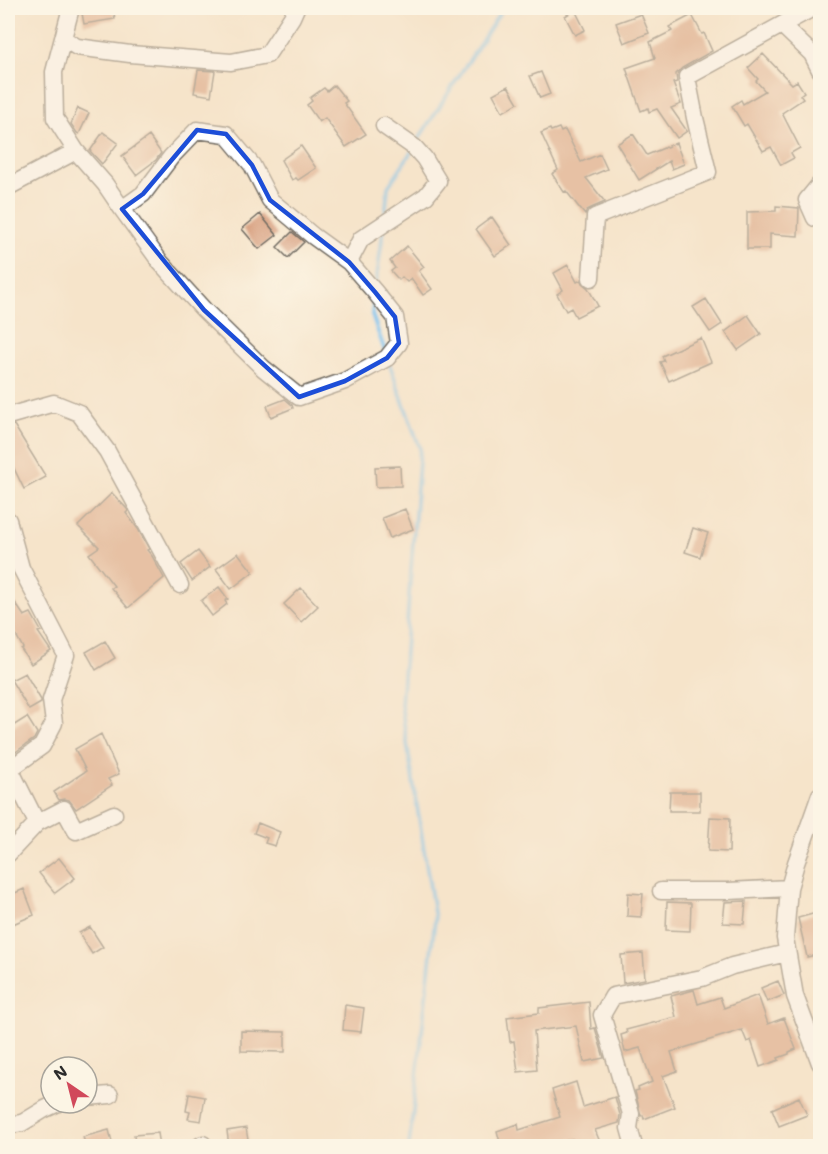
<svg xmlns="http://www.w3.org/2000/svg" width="828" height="1154" viewBox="0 0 828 1154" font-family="Mali,sans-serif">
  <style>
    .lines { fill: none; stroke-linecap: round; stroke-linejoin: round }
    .stream { stroke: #76c0ef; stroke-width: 4 }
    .building { fill: #d49776 }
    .minor-casing { stroke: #726c63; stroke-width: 19 }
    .minor { stroke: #fff; stroke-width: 16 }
    .marked { fill: none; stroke: #1d4ed8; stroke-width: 4.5; stroke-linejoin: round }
  </style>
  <rect width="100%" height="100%" fill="#fcf5e5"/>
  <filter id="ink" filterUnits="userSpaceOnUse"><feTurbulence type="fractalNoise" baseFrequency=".0167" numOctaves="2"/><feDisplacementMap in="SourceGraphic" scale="12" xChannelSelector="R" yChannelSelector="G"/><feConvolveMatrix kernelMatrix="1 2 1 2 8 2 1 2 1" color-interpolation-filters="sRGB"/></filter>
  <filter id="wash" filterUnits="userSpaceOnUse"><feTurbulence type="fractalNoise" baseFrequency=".008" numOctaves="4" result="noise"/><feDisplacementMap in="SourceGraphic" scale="24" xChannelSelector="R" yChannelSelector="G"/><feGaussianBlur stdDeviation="1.35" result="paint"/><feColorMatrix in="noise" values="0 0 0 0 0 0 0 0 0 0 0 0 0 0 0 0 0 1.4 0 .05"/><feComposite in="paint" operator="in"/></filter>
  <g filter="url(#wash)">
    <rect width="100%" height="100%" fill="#f6e4ca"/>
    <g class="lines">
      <path class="stream" d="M 416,143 L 503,8
        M 385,216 L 388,187 L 411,152
        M 376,284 L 383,232
        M 374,300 L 372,315 L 385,351
        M 389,363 L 420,448 L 401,705 L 435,919 L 409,1146"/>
    </g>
    <g id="blocks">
      <path class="building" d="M 81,8 L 113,8 L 115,19 L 84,24 Z
        M 575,10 L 585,30 L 575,35 L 565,16 Z
        M 641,14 L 649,33 L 624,43 L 616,23 Z
        M 692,15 L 702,34 L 704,33 L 712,51 L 682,68 L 676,74 L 677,82 L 673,83 L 681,104 L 671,108 L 687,131 L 677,138 L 657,109 L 649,112 L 648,108 L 641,111 L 626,68 L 655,58 L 650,42 L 672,31 L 669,27 Z
        M 763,54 L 792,84 L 797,81 L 804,92 L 800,95 L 803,99 L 782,113 L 800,148 L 791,153 L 794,158 L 781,165 L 771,147 L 763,151 L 747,124 L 744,126 L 732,106 L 741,100 L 743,104 L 765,91 L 756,81 L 758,79 L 748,68 Z
        M 198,70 L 215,71 L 211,96 L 194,93 Z
        M 541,72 L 550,94 L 540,98 L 530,76 Z
        M 334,85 L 347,101 L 344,103 L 366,134 L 346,147 L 325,118 L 319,122 L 307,105 L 312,101 L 310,98 L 324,88 L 327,91 Z
        M 508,86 L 518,103 L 503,112 L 493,94 Z
        M 78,108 L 89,113 L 79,134 L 77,133 L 71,124 Z
        M 559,128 L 561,132 L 565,130 L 581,162 L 600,154 L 607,169 L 586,178 L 605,202 L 591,208 L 587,210 L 585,215 L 566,191 L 564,192 L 552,174 L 558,170 L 541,133 L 550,129 L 551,131 Z
        M 103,132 L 118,143 L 102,164 L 90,151 Z
        M 633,134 L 647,155 L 676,143 L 684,164 L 672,169 L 669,161 L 639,180 L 617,144 Z
        M 149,136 L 161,153 L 156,160 L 136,175 L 122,156 Z
        M 301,146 L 316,168 L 298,180 L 296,178 L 292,180 L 281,160 Z
        M 776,206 L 799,208 L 798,236 L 770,234 L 770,249 L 747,249 L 747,212 L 776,211 Z
        M 260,214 L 277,235 L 259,249 L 242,229 Z
        M 492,217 L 511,245 L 495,256 L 476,229 Z
        M 292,232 L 304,242 L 288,258 L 277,247 Z
        M 407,246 L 424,267 L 419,271 L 432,289 L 423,295 L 411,278 L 407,282 L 402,277 L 399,280 L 391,271 L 395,268 L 390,261 Z
        M 568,265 L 577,282 L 581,280 L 582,283 L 588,288 L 598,306 L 576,317 L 571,308 L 566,311 L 557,294 L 563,290 L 554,273 Z
        M 706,299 L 722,324 L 710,332 L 693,307 Z
        M 748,315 L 761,334 L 738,350 L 725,332 Z
        M 701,338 L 711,362 L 669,381 L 660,362 L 664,361 L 662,356 Z
        M 285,399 L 292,405 L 293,408 L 271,417 L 267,406 Z
        M 14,425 L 46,477 L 24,489 L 8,456 L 8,426 Z
        M 400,466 L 401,486 L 376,487 L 375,467 Z
        M 112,493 L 127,509 L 128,511 L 126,513 L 138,529 L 149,549 L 147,550 L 152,556 L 164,578 L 128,608 L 111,588 L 114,586 L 89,554 L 99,547 L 78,526 Z
        M 405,509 L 413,529 L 390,538 L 382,518 Z
        M 693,528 L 708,533 L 700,557 L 685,552 Z
        M 198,551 L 210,567 L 192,581 L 181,564 Z
        M 238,553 L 253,572 L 231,589 L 216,569 Z
        M 219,587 L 228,599 L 225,601 L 227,604 L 212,616 L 201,601 Z
        M 301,588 L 318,606 L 301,622 L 284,604 Z
        M 8,592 L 24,616 L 31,613 L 41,631 L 38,632 L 51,651 L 31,664 L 21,649 L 23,648 L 10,624 L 14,622 L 8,612 Z
        M 105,641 L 115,658 L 96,670 L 86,652 Z
        M 25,673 L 41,700 L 41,703 L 29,710 L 11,680 Z
        M 27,717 L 37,733 L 34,739 L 14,753 L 8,743 L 8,729 Z
        M 101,734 L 119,774 L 108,779 L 112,785 L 76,809 L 69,800 L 64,799 L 59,800 L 54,792 L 86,771 L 75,749 Z
        M 670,792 L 700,792 L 700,811 L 669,811 Z
        M 710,817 L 730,818 L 729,852 L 708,851 Z
        M 258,823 L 280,832 L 275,846 L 265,843 L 267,838 L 254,833 Z
        M 59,858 L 75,878 L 55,893 L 39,873 Z
        M 24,889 L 34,915 L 8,926 L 8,896 Z
        M 628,893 L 643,894 L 641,917 L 627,916 Z
        M 746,901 L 744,924 L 723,923 L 725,902 Z
        M 667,902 L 691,903 L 690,931 L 666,930 Z
        M 820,912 L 820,954 L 807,957 L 798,918 Z
        M 90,927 L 103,947 L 92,954 L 79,933 Z
        M 643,953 L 645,979 L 623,983 L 621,955 Z
        M 778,981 L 784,995 L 767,1002 L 761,988 Z
        M 694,990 L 698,1004 L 720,997 L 724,1008 L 758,995 L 768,1024 L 784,1018 L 796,1049 L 789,1052 L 789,1054 L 778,1058 L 779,1060 L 760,1067 L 751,1040 L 747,1042 L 742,1030 L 671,1052 L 677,1071 L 663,1076 L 675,1107 L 644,1119 L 643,1115 L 641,1116 L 635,1091 L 639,1090 L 638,1088 L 652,1082 L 640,1048 L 625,1052 L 621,1035 L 627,1033 L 626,1030 L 676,1017 L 671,996 Z
        M 589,1002 L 591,1029 L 595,1028 L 604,1058 L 584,1062 L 576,1026 L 534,1031 L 537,1070 L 518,1072 L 514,1041 L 510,1042 L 507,1017 L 539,1013 L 539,1008 Z
        M 345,1005 L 364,1008 L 361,1032 L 343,1030 Z
        M 241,1031 L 285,1032 L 285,1052 L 241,1051 Z
        M 576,1082 L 583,1107 L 615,1097 L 620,1115 L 619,1123 L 595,1130 L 600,1142 L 589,1146 L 575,1146 L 572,1139 L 549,1146 L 501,1146 L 497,1131 L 518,1124 L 519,1130 L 560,1117 L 552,1090 Z
        M 189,1094 L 205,1097 L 201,1121 L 188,1119 L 190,1112 L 186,1111 Z
        M 799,1097 L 807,1115 L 779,1126 L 772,1109 Z
        M 246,1128 L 249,1146 L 229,1146 L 227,1131 Z
        M 109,1130 L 113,1146 L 86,1146 L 83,1137 Z
        M 158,1133 L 160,1146 L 135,1146 L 134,1135 Z"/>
    </g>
  </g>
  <g filter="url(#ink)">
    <use href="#blocks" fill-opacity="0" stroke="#726c63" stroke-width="1.5"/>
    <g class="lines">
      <g class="minor-casing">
        <path id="minor" d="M 813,8 L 787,22 L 786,29 L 812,54 L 820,70
          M 64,39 L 77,47 L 130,54 L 231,62 L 267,55 L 292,17 L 296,8
          M 76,151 L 105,184 L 122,209 L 143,194 L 171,157 L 197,130 L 226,134 L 252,165 L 270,200 L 313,236 L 349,262 L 375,292 L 395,317 L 399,343 L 387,358 L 345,381 L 299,397 L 263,368 L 204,310 L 161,263 L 122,209
          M 8,187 L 76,151 L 55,118 L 54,72 L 71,8
          M 815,218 L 807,200 L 820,184
          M 349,262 L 361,239 L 426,196 L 438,181 L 424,158 L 414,147 L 384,126
          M 591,278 L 595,217 L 708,172 L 695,118 L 687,77 L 787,22
          M 8,416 L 54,403 L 79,413 L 107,451 L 180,585
          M 8,520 L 21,568 L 66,655 L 51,700 L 54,723 L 42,746 L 10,769 L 37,823
          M 820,795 L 796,863 L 789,888 L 785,938 L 795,996 L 820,1063
          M 8,854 L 37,823 L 64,809 L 76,831 L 114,814
          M 661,891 L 728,891 L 789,888
          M 87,1097 L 110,1095
          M 8,1125 L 22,1123 L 45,1109 L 58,1103
          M 200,1146 L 203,1144
          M 634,1146 L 629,1128 L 631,1114 L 602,1015 L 613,996 L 702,978 L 732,966 L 787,953"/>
      </g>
      <use href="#minor" class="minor"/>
    </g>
  </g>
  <path d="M0 0H828V1154H0ZM 197,130 L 226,134 L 252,165 L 270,200 L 349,262 L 375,292 L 395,317 L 399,343 L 387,358 L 345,381 L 299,397 L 204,310 L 122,209 L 143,194 Z" fill="#f6e4ca" fill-opacity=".55" fill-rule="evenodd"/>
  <path class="marked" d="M 197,130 L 226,134 L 252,165 L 270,200 L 349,262 L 375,292 L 395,317 L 399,343 L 387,358 L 345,381 L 299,397 L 204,310 L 122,209 L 143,194 Z"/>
  <rect width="828" height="1154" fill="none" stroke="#fcf5e5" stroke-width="30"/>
  <g transform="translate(69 1085) rotate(325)"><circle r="28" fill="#fcf5e5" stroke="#a8a49b" stroke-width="1.5"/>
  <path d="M0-4.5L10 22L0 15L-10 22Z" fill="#d1495b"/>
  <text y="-9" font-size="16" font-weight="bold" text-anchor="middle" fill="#2b2b2b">N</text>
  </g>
</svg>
